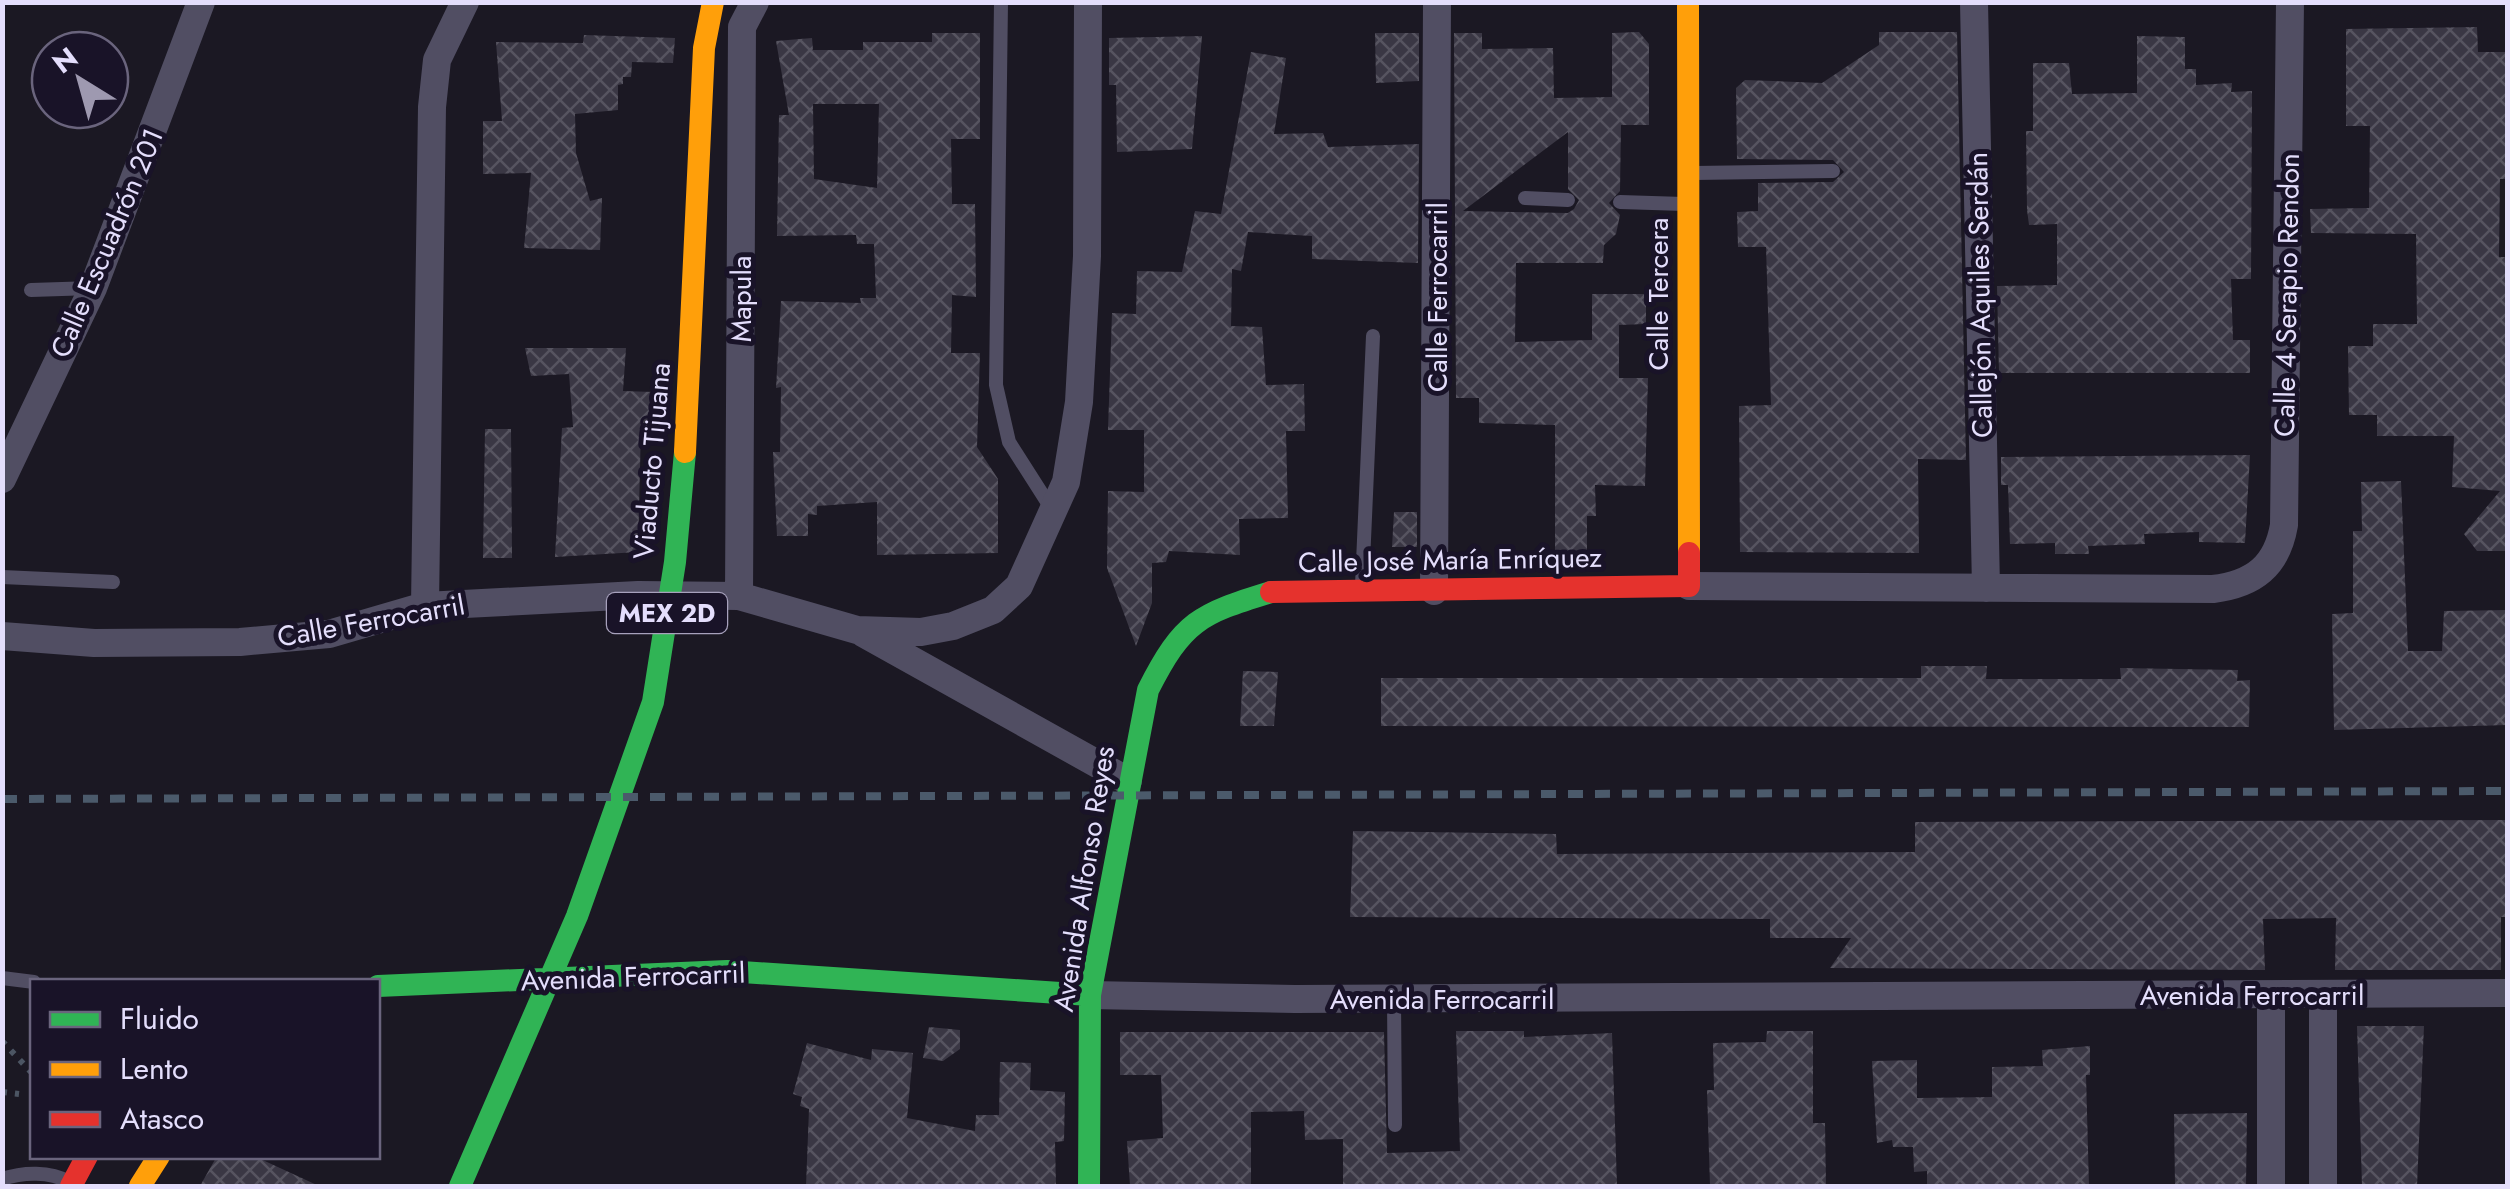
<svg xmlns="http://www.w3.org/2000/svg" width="2510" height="1189" viewBox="0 0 2510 1189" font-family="Jost,sans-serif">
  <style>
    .building { fill: url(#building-cross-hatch); fill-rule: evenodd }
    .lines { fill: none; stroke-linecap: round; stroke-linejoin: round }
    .path { stroke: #4c5563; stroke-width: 6; stroke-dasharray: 5 8; stroke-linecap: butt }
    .lane { stroke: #514e63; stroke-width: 14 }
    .street { stroke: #514e63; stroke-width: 28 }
    .fast { stroke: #30b455; stroke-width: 22 }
    .slow { stroke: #ff9f0a; stroke-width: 22 }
    .jam { stroke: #e5322d; stroke-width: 22 }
    .rail { stroke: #4b5a6b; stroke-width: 8; stroke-dasharray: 15 12; stroke-linecap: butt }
    .labels { text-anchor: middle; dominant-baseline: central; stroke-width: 10; stroke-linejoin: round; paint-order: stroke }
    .shield { fill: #191328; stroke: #a7a1bc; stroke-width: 2.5 }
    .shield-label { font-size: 25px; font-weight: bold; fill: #e4defc }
    .street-label { font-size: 28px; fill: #e4defc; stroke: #191328 }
  </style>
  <defs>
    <pattern id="building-cross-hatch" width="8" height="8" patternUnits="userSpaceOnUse" patternTransform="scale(2.5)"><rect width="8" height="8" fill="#3a3744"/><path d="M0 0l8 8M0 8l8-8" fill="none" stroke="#565460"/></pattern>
  </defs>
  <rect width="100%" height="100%" fill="#1b1823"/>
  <path class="building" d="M 2477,27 L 2478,52 L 2508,52 L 2506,179 L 2500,179 L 2499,257 L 2508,257 L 2508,551 L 2477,551 L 2464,534 L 2500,491 L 2452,487 L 2454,436 L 2377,436 L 2377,415 L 2349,415 L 2348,346 L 2373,346 L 2373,324 L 2417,324 L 2416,234 L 2311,233 L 2310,209 L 2369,208 L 2370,126 L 2346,126 L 2346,29 Z
    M 1639,32 L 1649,44 L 1649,125 L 1621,125 L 1620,191 L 1609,203 L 1620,215 L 1616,234 L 1604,245 L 1603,263 L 1516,263 L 1515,342 L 1592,340 L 1592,294 L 1646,294 L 1646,324 L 1619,325 L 1619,378 L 1648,378 L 1645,486 L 1595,485 L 1596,516 L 1587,516 L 1587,554 L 1555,554 L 1555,425 L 1479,423 L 1479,398 L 1456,398 L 1454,33 L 1482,33 L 1482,49 L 1553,48 L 1554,98 L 1612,97 L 1612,33 ZM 1568,132 L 1568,189 L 1579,200 L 1574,209 L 1568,213 L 1463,211 Z
    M 1879,32 L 1957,32 L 1966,460 L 1918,459 L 1919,553 L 1740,552 L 1739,406 L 1771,405 L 1766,247 L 1738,247 L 1737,212 L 1758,211 L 1758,183 L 1833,182 L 1844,172 L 1833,160 L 1737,159 L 1736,88 L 1745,80 L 1822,83 L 1879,45 Z
    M 932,33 L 980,33 L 980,139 L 951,139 L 952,204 L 975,204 L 976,297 L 952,295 L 951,353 L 980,353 L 977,447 L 998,479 L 998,553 L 877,555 L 877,502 L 817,506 L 817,515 L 808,514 L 808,536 L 777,536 L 773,452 L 780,452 L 781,387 L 776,388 L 781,301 L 861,303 L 860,298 L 876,298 L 874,244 L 857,244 L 856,235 L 777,236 L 779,115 L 789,115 L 776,41 L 812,38 L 813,50 L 863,50 L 863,42 L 932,42 ZM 813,104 L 879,104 L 877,188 L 814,179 Z
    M 1375,33 L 1419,33 L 1419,81 L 1376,83 Z
    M 584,35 L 675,38 L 673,63 L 632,62 L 631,77 L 623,77 L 623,84 L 618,85 L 618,110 L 575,114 L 576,153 L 590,201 L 602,198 L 600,250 L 524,248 L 531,173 L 483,174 L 483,121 L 502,121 L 496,42 L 583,43 Z
    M 1202,36 L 1192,149 L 1117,152 L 1116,85 L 1109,85 L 1109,38 Z
    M 2137,36 L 2185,37 L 2185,69 L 2196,69 L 2196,85 L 2232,83 L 2231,92 L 2252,91 L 2251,279 L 2231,279 L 2233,340 L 2250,340 L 2250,373 L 1999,373 L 1997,286 L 2057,285 L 2057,224 L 2029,225 L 2027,210 L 2026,131 L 2033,131 L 2033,63 L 2069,63 L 2072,94 L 2137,93 Z
    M 1251,52 L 1286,58 L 1274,134 L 1323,133 L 1328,147 L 1419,144 L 1418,263 L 1312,259 L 1312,236 L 1248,232 L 1241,271 L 1232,269 L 1231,326 L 1262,327 L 1266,385 L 1304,384 L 1305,431 L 1286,431 L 1288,518 L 1239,519 L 1240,555 L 1169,551 L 1166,562 L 1152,563 L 1152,603 L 1136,646 L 1107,568 L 1108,491 L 1144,492 L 1144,430 L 1108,430 L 1112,313 L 1136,314 L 1137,271 L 1182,272 L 1195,211 L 1221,214 Z
    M 525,348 L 626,348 L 623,391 L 654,392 L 651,426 L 641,426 L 638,552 L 555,557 L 562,428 L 573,427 L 569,374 L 531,376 Z
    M 485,429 L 511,429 L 512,558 L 483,558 Z
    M 2250,455 L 2245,543 L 2199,542 L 2199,532 L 2144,534 L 2145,544 L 2088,546 L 2089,554 L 2055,554 L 2055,543 L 2010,544 L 2008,485 L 2001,485 L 2001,457 Z
    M 2401,481 L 2408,651 L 2442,651 L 2444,611 L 2508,610 L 2508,725 L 2334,730 L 2332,614 L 2353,613 L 2353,531 L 2362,531 L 2361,482 Z
    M 1394,512 L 1417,512 L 1417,547 L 1392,547 Z
    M 1921,666 L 1987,666 L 1986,679 L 2121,679 L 2120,668 L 2238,670 L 2237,681 L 2250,680 L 2249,727 L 1381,726 L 1381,678 L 1921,678 Z
    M 1243,671 L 1278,672 L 1274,726 L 1240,726 Z
    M 2508,820 L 2508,917 L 2501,917 L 2501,970 L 2335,970 L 2336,918 L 2263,919 L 2265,970 L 1830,968 L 1851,938 L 1770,938 L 1770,919 L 1350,917 L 1353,831 L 1556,834 L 1557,854 L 1915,852 L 1915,822 Z
    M 2357,1026 L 2424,1026 L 2417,1186 L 2362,1186 Z
    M 929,1027 L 960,1030 L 960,1049 L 943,1061 L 923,1058 Z
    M 1456,1031 L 1524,1031 L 1524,1037 L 1612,1033 L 1617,1186 L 1343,1186 L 1343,1139 L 1305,1140 L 1304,1111 L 1251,1112 L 1251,1186 L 1130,1186 L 1127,1141 L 1163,1138 L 1161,1075 L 1120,1075 L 1120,1032 L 1384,1032 L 1387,1153 L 1460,1151 Z
    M 1767,1031 L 1813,1031 L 1813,1123 L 1825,1123 L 1826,1186 L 1710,1186 L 1707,1090 L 1714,1090 L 1713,1043 L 1766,1042 Z
    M 807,1043 L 871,1060 L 872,1049 L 913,1053 L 907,1118 L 975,1131 L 976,1115 L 999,1115 L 1000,1062 L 1031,1063 L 1030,1090 L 1065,1092 L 1064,1141 L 1055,1142 L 1056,1186 L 806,1186 L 809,1109 L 800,1106 L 802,1097 L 793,1094 Z
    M 2090,1046 L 2090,1075 L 2086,1075 L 2089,1186 L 1927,1186 L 1927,1171 L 1914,1172 L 1913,1147 L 1893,1147 L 1892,1140 L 1877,1143 L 1872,1061 L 1917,1060 L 1917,1098 L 1992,1097 L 1992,1067 L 2043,1066 L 2042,1050 Z
    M 2247,1113 L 2246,1186 L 2175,1186 L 2174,1114 Z
    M 217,1156 L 254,1156 L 319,1186 L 200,1186 Z"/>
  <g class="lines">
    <path class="path" d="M 2,1041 L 32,1073
      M 2,1092 L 19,1094"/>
    <path class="lane" d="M 1001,2 L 996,385 L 1009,442 L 1053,511
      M 1694,173 L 1833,171
      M 1525,198 L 1568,200
      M 1620,202 L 1684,204
      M 31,290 L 93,288
      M 2,577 L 113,582
      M 1362,585 L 1373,336
      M 2,978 L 34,982
      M 1394,999 L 1395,1125
      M 2,1179 C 23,1172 50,1171 69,1182"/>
    <path class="street" d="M 1974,2 L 1986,588
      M 2,479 L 93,288 L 201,2
      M 1689,586 L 2213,589 C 2254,584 2277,566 2284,525 L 2290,2
      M 1434,591 L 1437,2
      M 739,596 L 742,27 L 755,2
      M 425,606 L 432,107 L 437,60 L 465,2
      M 863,633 L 1128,781
      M 2,636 L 94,643 L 240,642 L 329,634 L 425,606 L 638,595 L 739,596 L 857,630 L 921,632 L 953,626 L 993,610 L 1019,586 L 1066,482 L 1079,402 L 1087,256 L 1088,2
      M 1090,995 L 1295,999 L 2508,993
      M 2271,995 L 2271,1186
      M 2323,1186 L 2323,995"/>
    <path class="fast" d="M 378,986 L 727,971 L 1090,995
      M 460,1186 L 577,916 L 653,702 L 675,562 L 685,452
      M 1089,1186 L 1090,995 L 1148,690 C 1183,621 1199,614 1271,592"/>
    <path class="slow" d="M 1688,2 L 1689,553
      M 685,452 L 704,48 L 713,2
      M 140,1186 L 159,1156"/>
    <path class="jam" d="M 1271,592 L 1689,586 L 1689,553
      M 71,1186 L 87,1156"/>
    <path class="rail" d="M 2,799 L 2508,791"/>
  </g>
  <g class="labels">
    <rect class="shield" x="607" y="593" width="120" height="40" rx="8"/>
    <g class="shield-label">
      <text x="667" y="613">MEX 2D</text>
    </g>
    <g class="street-label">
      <text transform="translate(107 243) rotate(-67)">Calle Escuadrón 201</text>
      <text transform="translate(1658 294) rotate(-90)">Calle Tercera</text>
      <text transform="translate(1980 295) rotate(-91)">Callejón Aquiles Serdán</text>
      <text transform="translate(2287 295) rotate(-89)">Calle 4 Serapio Rendon</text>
      <text transform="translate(1437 297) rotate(-90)">Calle Ferrocarril</text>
      <text transform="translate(741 299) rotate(-90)">Mapula</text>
      <text transform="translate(652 461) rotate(-85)">Viaducto Tijuana</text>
      <text transform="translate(1450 560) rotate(-1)">Calle José María Enríquez</text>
      <text transform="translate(371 621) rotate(-10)">Calle Ferrocarril</text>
      <text transform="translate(1084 879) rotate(-81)">Avenida Alfonso Reyes</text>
      <text transform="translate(633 977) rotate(-2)">Avenida Ferrocarril</text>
      <text x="2252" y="995">Avenida Ferrocarril</text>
      <text x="1442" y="999">Avenida Ferrocarril</text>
    </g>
  </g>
  <rect width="2510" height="1189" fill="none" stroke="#e4defc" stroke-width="10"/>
  <rect x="30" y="979" width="350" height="180" fill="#191328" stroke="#6a647d" stroke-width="2.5"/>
  <rect x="50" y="1012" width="50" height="15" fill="#30b455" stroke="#6a647d" stroke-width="2.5"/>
  <text x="120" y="1029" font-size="30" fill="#e4defc">Fluido</text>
  <rect x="50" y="1062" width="50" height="15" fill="#ff9f0a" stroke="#6a647d" stroke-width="2.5"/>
  <text x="120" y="1079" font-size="30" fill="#e4defc">Lento</text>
  <rect x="50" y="1112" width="50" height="15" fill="#e5322d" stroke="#6a647d" stroke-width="2.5"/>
  <text x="120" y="1129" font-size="30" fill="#e4defc">Atasco</text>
  <g transform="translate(80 80) rotate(323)"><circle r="48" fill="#191328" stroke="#6a647d" stroke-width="2.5"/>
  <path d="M0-8L18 38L0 25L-18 38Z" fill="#9e99b0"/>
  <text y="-15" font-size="28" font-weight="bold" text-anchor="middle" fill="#e4defc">N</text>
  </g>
</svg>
